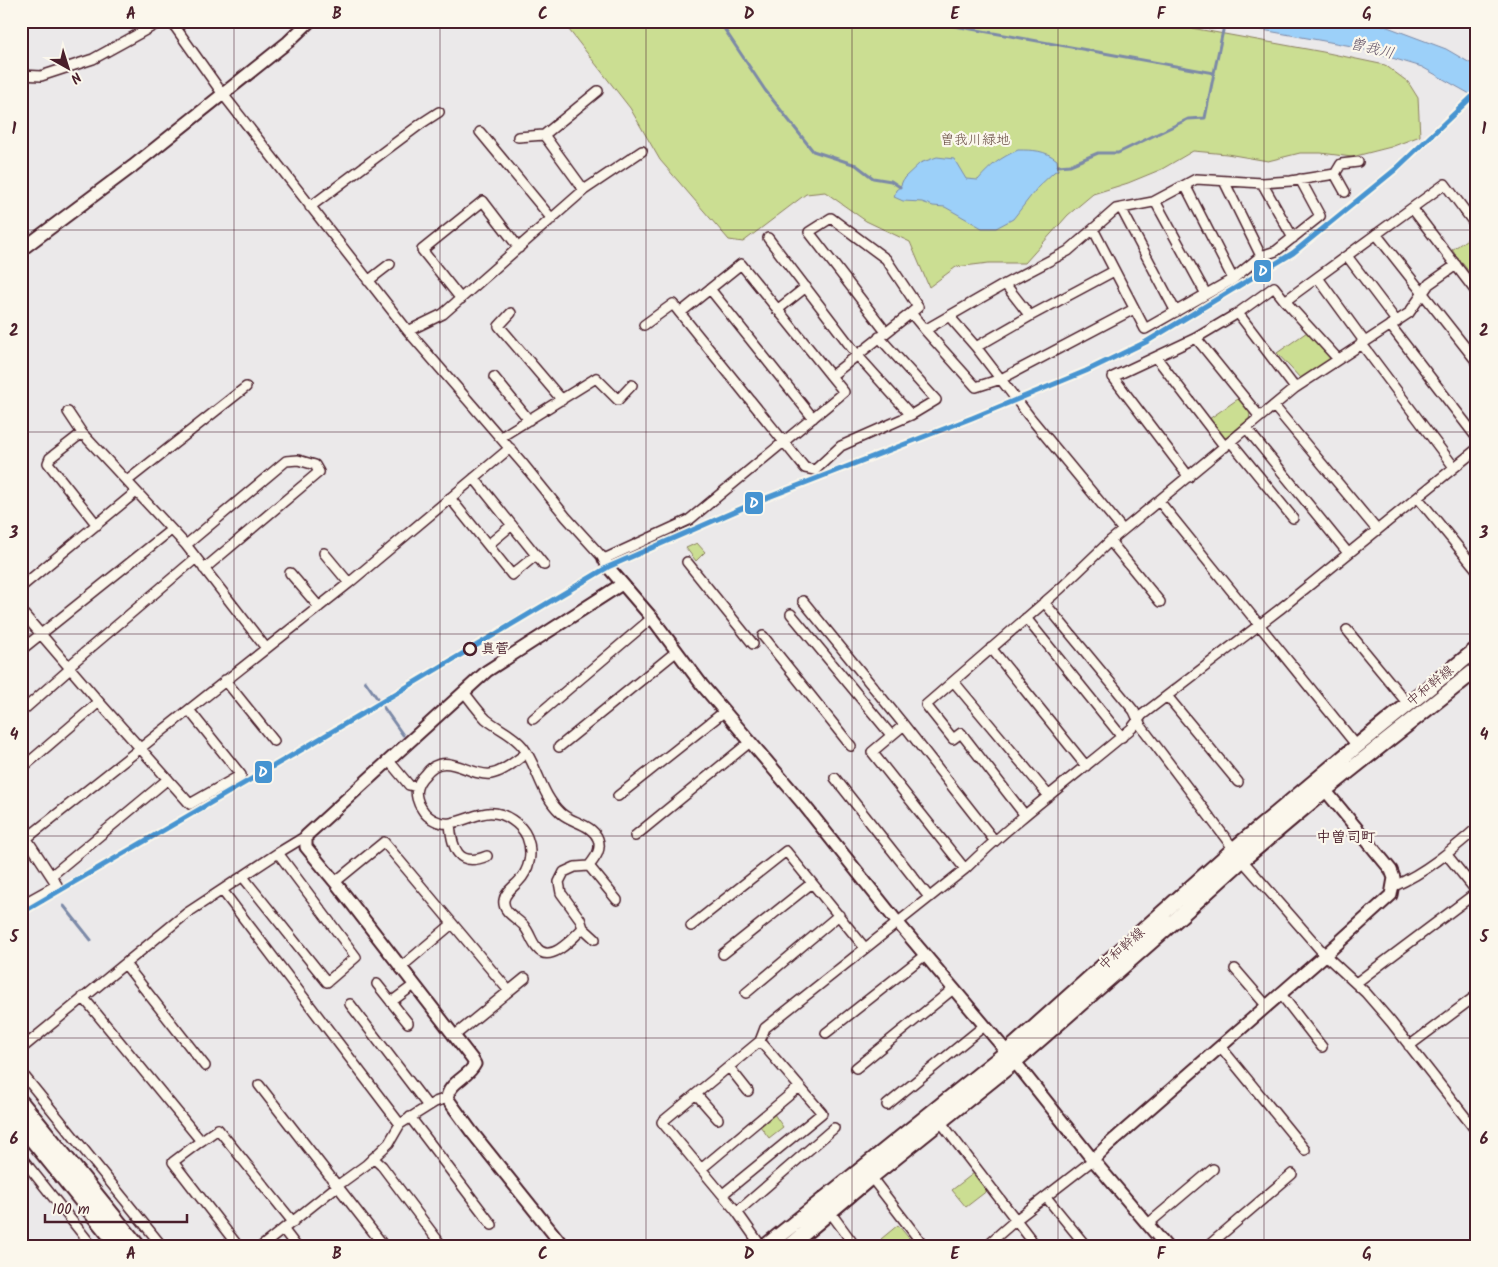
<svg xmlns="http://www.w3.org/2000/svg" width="1498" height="1267" viewBox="0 0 1498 1267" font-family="Kalam,'Klee One',sans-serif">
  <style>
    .green { fill: #cbde92; stroke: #8a7e5e }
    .water { fill: #9cd0f9; stroke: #7b89a7 }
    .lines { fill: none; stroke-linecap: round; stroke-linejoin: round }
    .stream { stroke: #7b89a7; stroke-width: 3 }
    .minor-casing { stroke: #4a1f2b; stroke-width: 12 }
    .tertiary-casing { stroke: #4a1f2b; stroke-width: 15 }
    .primary-casing { stroke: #4a1f2b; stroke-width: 18 }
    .trunk-casing { stroke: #4a1f2b; stroke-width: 19 }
    .minor { stroke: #fbf7ec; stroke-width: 9 }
    .tertiary { stroke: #fbf7ec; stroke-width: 11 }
    .primary { stroke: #fbf7ec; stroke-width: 14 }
    .trunk { stroke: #fbf7ec; stroke-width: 15 }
    .rail-1-casing { stroke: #fbf7ec; stroke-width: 9 }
    .rail-1 { stroke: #4694d1; stroke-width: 5 }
    .grid { fill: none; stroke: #4a1f2b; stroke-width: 1; stroke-opacity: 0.55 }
    .stop-dot { fill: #fbf7ec; stroke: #4a1f2b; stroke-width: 2.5 }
    .labels { text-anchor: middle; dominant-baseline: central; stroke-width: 4.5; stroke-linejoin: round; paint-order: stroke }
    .park-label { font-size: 14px; fill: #6a4f45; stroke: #fbf7ec }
    .stop-label { font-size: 14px; font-weight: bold; fill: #4a1f2b; stroke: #fbf7ec; text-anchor: start }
    .street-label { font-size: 14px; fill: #4a1f2b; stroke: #fbf7ec }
    .water-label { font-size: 15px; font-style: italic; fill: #635469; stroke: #fbf7ec }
    .neighbourhood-label { font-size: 15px; font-weight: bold; fill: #4a1f2b; stroke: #fbf7ec }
    .line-badge { stroke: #fbf7ec; stroke-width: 2 }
    .badge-label { font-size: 14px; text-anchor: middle; font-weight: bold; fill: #fff }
    .neatline { fill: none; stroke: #4a1f2b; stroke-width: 2 }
    .grid-label { font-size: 16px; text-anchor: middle; font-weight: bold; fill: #4a1f2b }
  </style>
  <rect width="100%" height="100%" fill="#ebe9ea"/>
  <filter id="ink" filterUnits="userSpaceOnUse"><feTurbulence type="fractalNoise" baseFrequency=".02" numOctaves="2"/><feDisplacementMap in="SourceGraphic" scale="10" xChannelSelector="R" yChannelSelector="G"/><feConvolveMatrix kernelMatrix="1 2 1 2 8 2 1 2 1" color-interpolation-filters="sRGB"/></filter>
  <g filter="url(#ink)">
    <path class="green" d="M 562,21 L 1153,21 L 1323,52 L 1385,65 L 1408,82 L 1418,98 L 1420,136 L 1391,147 L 1352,157 L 1321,153 L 1300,153 L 1268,161 L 1227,154 L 1193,151 L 1162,169 L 1128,183 L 1093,194 L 1068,215 L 1025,263 L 989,263 L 956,267 L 929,287 L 910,242 L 866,221 L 825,192 L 806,194 L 743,242 L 729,240 L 660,160 L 630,108 Z
      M 1477,232 L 1477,282 L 1452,250 Z
      M 1307,332 L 1331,359 L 1301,379 L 1277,353 Z
      M 1238,399 L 1250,412 L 1249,421 L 1225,440 L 1209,419 Z
      M 697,543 L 705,552 L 696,561 L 686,548 Z
      M 774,1114 L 783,1127 L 769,1138 L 760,1126 Z
      M 974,1173 L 988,1190 L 966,1207 L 952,1190 Z
      M 898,1225 L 913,1243 L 910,1246 L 887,1246 L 881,1239 Z"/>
    <path class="water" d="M 1212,21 L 1369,21 L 1377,23 L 1446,49 L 1477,67 L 1477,98 L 1422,67 L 1352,46 Z
      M 1018,150 C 1033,150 1045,150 1057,160 L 1058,170 L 1054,172 L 1038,187 L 1013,219 L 996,228 L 982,228 L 945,207 L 933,206 L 922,202 L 903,201 L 894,197 L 896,190 L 900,187 L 904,178 L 920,163 L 937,157 L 954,159 L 966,179 L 978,180 C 991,165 1000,158 1018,150 Z"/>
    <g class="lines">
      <path class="stream" d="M 719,21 L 765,90 L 813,151 L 856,165 L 873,178 L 891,181 L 900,187
        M 927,21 L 1214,73 L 1205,118 L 1188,119 L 1118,153 L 1098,153 L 1070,165 L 1058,166
        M 1214,73 L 1225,21
        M 365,681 L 403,735
        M 64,906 L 91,940"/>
      <g class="minor-casing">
        <path id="minor" d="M 171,21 L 222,93 L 408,331 L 524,465 L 566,517 L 604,559 L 689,520 L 844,392 L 831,376 L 911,313 L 925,330 L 1005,284 L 1068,251 L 1116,209 L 1153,202 L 1196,179 L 1262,183 L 1291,181 L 1335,174
          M 21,75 L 41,76 L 93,59 L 162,21
          M 480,132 L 552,219
          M 518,137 L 544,135
          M 1224,181 L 1261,256
          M 1262,183 L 1293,238
          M 1185,185 L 1233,279
          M 584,190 L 544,135 L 598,91
          M 1345,192 L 1335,174 L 1341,164 L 1358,162
          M 1155,201 L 1206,294
          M 310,207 L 422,123 L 439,112
          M 1121,208 L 1176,312
          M 1412,208 L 1445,184 L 1477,227
          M 1093,229 L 1145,329 L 1233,279 L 1261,256 L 1276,251 L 1320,216 L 1300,179
          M 1376,234 L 1477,362
          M 768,238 L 858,356 L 911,415
          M 1347,256 L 1397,322
          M 1318,278 L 1364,341
          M 368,281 L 390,264
          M 1005,284 L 1030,316
          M 710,289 L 813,418
          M 461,299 L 422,250 L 483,201 L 519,248
          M 777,310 L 806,287
          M 511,313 L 499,326 L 562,400
          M 1238,313 L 1295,388
          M 949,316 L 976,347 L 1029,416 L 1123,530
          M 644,325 L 673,304 L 680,313
          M 1390,325 L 1477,438
          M 925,330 L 976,387 L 1001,379 L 1134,309
          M 408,331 L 443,314 L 584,190 L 642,151
          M 886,332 L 809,232 L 831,218 L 886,259 L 918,307 L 911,313
          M 1196,338 L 1238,313 L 1274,287 L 1285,301
          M 1361,343 L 1454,467
          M 976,347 L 1030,316 L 1114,271
          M 1156,357 L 1225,447
          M 1338,359 L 1285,301 L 1412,208 L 1477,293
          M 831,376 L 741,264 L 680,313 L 805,468 L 815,470 L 841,446 L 911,415 L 936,400 L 879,337
          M 494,377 L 529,420
          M 1274,406 L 1377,530
          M 68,412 L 82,433 L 186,545 L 266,648
          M 1247,429 L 1348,553
          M 82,433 L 50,458 L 48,463 L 97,525
          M 501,437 L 596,378 L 618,400 L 632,385
          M 1231,442 L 1293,518
          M 1189,477 L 1113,377 L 1196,338 L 1260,417
          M 474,478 L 544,565
          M 127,481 L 246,387
          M 450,498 L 512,575 L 536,555
          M 1418,498 L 1477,570
          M 1159,501 L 1357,746
          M 1110,541 L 1160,602
          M 186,545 L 286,461 L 298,460 L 315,465 L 319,472 L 204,569
          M 488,545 L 512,525
          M 324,553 L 349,583
          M 687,562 L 753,644
          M 290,573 L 319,607
          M 21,587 L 136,492
          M 803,601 L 904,725 L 994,840
          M 1044,602 L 1134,711 L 1141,726 L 1242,860 L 1325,955 L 1366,993 L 1391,1022 L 1477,1132
          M 21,611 L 99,702 L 190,804 L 241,775 L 189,710
          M 791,614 L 891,735
          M 1026,618 L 1122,737
          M 1347,630 L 1408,704
          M 763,636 L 851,746
          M 991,648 L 1086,766
          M 21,650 L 171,530
          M 69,666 L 196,558
          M 225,680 L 274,741
          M 954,682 L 1049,796
          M 464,692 C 471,701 478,711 486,719 C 498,729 513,734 523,747 C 538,767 541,795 561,813 C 572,823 592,824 598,839 C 602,850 595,858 589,866
          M 1167,696 L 1238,782
          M 21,712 L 71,668
          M 533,719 L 652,618
          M 904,725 L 872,752 L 965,869
          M 559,747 L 677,651
          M 527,753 C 516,760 504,772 491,774 C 469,777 444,748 425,775 C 422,778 418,784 417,788 C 415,794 418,804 422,809 C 427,818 440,825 451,823 C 474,819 489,804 512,820 C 518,824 524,830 527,837 C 533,852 530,870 518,882 C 513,887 505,893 504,900 C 502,912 517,918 524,926 C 530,933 531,941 537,948 C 550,965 574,937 583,928
          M 389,761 L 409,785 L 417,787
          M 21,769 L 99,702
          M 835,778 L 929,897
          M 618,796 L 725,711
          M 1024,814 L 961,733 L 953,739 L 926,705 L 1061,588 L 1110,541 L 1295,388 L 1409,313 L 1429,284 L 1456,265
          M 450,824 C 452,848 458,868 487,856
          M 21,830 L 57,885 L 21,905
          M 635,836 L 750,742
          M 27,838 L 349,583 L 510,448
          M 1447,855 L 1477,892
          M 51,876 L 168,779
          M 243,877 L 327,982 L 356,957 L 278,853
          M 335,882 L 384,842 L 509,991
          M 1394,886 C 1425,873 1452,850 1477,828
          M 222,890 L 400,1124 L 435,1102 L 447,1098
          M 691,926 L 786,851 L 865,948
          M 595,939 L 583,928 L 580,919 L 561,893 L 559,882 L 564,872 L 575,867 L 589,866 L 617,900
          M 723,954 L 812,883
          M 125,964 L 205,1066
          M 400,968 L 452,924
          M 1235,969 L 1266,1005
          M 1356,983 L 1477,892
          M 377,984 L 408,1023
          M 746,993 L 839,915
          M 1280,993 L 1322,1047
          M 83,997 L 201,1141 L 173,1162 L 238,1246
          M 391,1002 L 414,985
          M 350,1004 L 428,1106
          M 826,1033 L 925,955
          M 454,1036 L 525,978
          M 760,1041 L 662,1122 L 737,1212 L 761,1246
          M 1220,1046 L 1305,1150
          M 1409,1046 L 1477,995
          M 21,1049 L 187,913 L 278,853 L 306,836
          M 729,1067 L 748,1091
          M 856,1068 L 953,989
          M 21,1072 L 162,1246
          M 259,1085 L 384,1246
          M 696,1094 L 718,1119
          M 887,1105 L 984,1026
          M 410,1117 L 492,1225
          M 940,1121 L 1036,1246
          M 201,1141 L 218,1129 L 293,1222
          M 21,1157 L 92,1246
          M 373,1158 L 382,1166 L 442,1246
          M 701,1169 L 799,1087
          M 871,1177 L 924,1246
          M 723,1194 L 822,1113 L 760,1041 L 765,1028 L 965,869 C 1017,818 1076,775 1132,728 L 1142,715 L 1280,609 L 1477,449
          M 1046,1197 L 1086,1246
          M 737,1212 L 834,1128
          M 830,1212 L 855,1246
          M 1148,1224 L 1213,1169
          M 283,1229 L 296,1246
          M 262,1246 L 337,1186 L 366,1165 L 389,1143 L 400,1124
          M 986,1246 L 1017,1219 L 1093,1160
          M 1208,1246 L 1292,1174"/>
      </g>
      <g class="tertiary-casing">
        <path id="tertiary" d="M 21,250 L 133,166 L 288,42 L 310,21
          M 604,559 L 608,567 L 652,618 L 702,685 L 804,805 L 898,923 L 1007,1052 L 1093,1160 L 1166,1246
          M 1093,1160 L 1108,1145 L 1325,955 L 1391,895 L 1394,878 L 1391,870 L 1325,790
          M 563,1246 L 471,1131 L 447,1098 C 449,1082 468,1078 475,1064 L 472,1059 L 335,882 L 306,847 L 306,836 L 487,671 L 622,584"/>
      </g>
      <g class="primary-casing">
        <path id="primary" d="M 766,1246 L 1007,1052 L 1234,849 L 1357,746 L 1477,649
          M 789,1246 L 871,1177 L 1014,1062 L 1178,918 L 1242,860 L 1325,790 L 1477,669"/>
      </g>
      <g class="trunk-casing">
        <path id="trunk" d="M 21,1103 L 137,1246
          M 21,1125 L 119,1246"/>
      </g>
      <use href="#minor" class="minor"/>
      <use href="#tertiary" class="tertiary"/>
      <use href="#primary" class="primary"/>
      <use href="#trunk" class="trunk"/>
      <g class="rail-1-casing">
        <path id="rail-1" d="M 21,913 L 296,753 L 608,567 L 761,500 L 972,418 L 1086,371 L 1146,342 L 1293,253 L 1396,169 L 1477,92"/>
      </g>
      <use href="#rail-1" class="rail-1"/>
    </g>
  </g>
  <path class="grid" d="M 234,21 L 234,1246M 440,21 L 440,1246M 646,21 L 646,1246M 852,21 L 852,1246M 1058,21 L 1058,1246M 1264,21 L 1264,1246M 21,230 L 1477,230M 21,432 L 1477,432M 21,634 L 1477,634M 21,836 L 1477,836M 21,1038 L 1477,1038"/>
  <circle class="stop-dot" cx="470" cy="649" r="6"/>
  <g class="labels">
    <g class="park-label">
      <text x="975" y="140">曽我川緑地</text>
    </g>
    <g class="stop-label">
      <text x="481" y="649">真菅</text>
    </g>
    <g class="street-label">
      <text transform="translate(1430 686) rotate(-39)">中和幹線</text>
      <text transform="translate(1122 949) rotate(-42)">中和幹線</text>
    </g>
    <g class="water-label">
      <text transform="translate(1372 49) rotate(14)">曽我川</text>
    </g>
    <g class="neighbourhood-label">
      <text x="1346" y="838">中曽司町</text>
    </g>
  </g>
  <g class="line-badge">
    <rect x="1253" y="259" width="19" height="24" rx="5" fill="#4694d1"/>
    <rect x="744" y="491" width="20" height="24" rx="5" fill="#4694d1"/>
    <rect x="254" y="760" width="19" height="24" rx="5" fill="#4694d1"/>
  </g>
  <g class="badge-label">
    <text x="1263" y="276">D</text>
    <text x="754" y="508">D</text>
    <text x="263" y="777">D</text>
  </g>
  <rect width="1498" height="1267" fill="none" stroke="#fbf7ec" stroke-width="55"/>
  <g transform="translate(68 68) rotate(141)" stroke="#fbf7ec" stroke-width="4" paint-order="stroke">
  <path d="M0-4L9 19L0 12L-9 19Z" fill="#4a1f2b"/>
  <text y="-8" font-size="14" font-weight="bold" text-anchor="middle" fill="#4a1f2b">N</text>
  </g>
  <path d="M45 1214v8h142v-8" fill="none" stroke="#4a1f2b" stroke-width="2.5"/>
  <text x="52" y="1214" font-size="15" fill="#4a1f2b" stroke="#fbf7ec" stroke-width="4" paint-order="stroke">100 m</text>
  <rect x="28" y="28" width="1442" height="1212" class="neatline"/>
  <g class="grid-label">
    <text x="131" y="19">A</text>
    <text x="337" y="19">B</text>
    <text x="543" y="19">C</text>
    <text x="749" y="19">D</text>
    <text x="955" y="19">E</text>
    <text x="1161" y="19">F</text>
    <text x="1367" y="19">G</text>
    <text x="14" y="134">1</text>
    <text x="1484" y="134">1</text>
    <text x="14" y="336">2</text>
    <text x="1484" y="336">2</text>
    <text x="14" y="538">3</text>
    <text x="1484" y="538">3</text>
    <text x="14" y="740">4</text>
    <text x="1484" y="740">4</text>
    <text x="14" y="942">5</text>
    <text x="1484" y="942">5</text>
    <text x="14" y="1144">6</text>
    <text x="1484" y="1144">6</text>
    <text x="131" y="1259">A</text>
    <text x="337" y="1259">B</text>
    <text x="543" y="1259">C</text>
    <text x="749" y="1259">D</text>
    <text x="955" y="1259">E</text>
    <text x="1161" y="1259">F</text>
    <text x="1367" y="1259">G</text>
  </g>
</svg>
